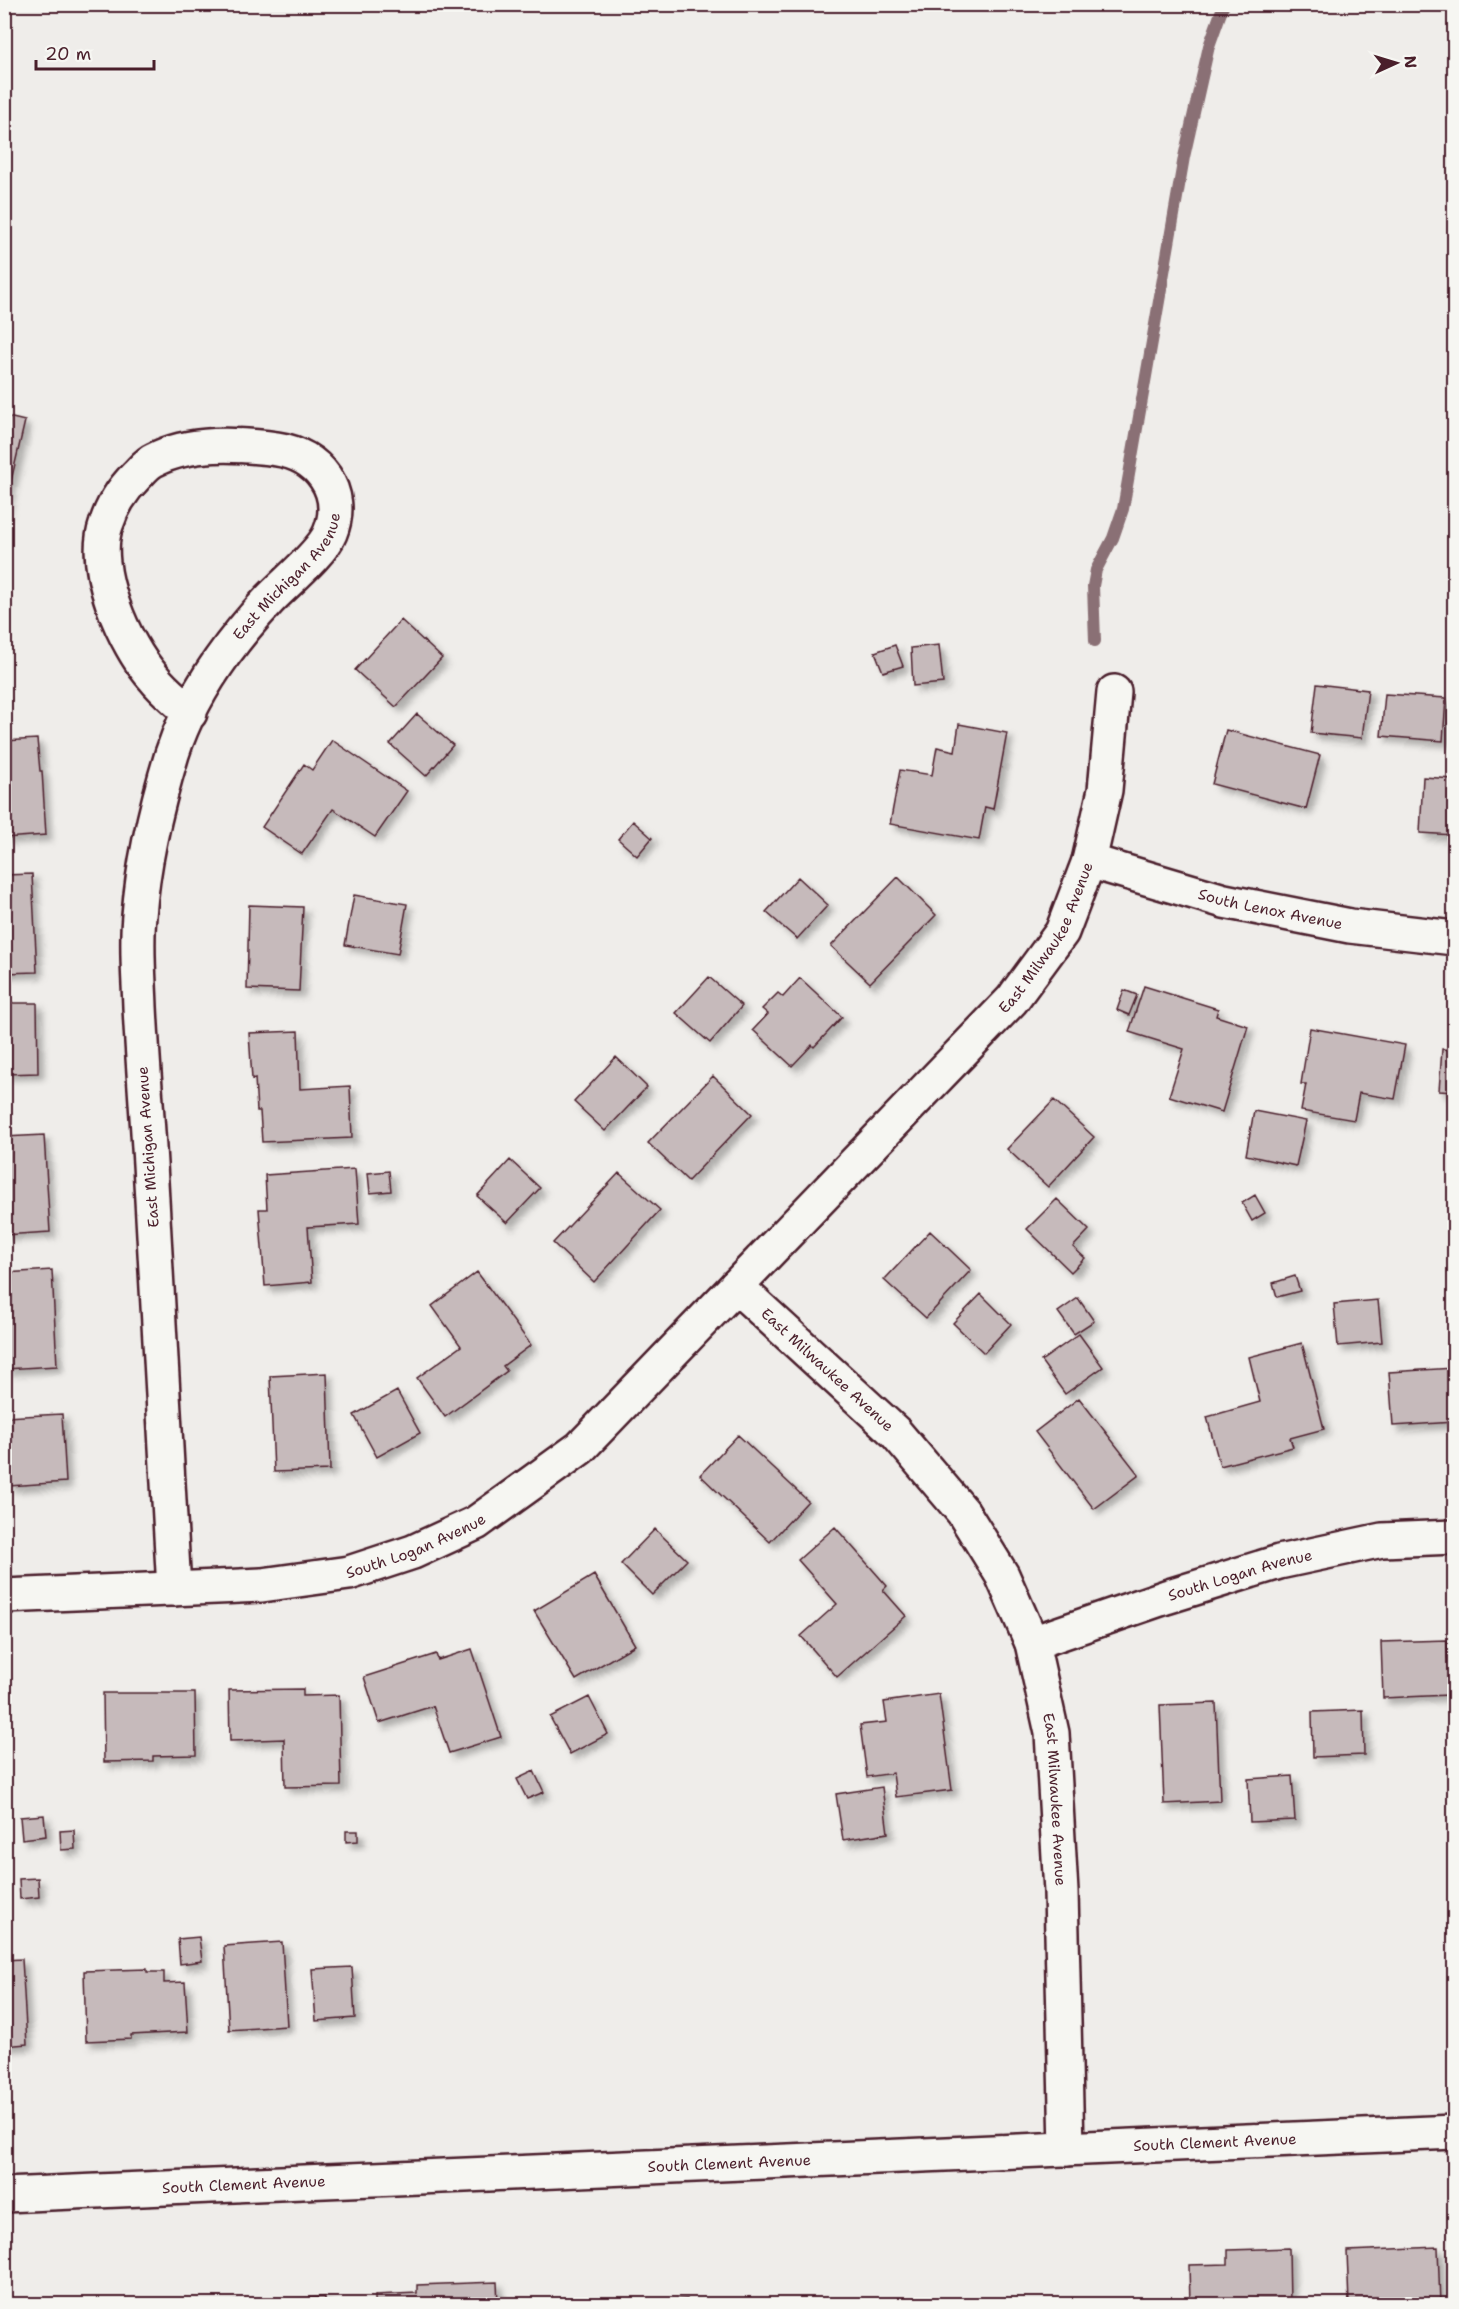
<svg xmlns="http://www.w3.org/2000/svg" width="1459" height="2309" viewBox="0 0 1459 2309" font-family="'Shantell Sans',sans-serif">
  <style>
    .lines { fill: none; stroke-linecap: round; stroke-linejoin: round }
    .stream { stroke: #8a6f74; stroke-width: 12 }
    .building { fill: #c6babb; stroke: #4a1f2b; stroke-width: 1.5; filter: url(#shadow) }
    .minor-casing { stroke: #4a1f2b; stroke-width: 38 }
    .minor { stroke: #f6f6f2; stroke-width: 33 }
    .labels { text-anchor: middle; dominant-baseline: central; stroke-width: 4.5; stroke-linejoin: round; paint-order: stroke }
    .street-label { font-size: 15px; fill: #4a1f2b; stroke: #f6f6f2 }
  </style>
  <defs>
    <filter id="shadow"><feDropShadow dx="5.5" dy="5.5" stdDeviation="3" flood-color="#0004"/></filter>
  </defs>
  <rect width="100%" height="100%" fill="#efedea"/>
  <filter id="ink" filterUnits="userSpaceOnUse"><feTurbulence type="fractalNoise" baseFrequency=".0167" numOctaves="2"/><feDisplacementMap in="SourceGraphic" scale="12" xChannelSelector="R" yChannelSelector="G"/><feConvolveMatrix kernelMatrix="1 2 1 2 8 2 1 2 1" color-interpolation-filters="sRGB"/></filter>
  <g filter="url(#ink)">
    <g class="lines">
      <path class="stream" d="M 1095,641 L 1093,586 L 1096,570 L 1113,538 L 1123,509 L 1184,157 L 1209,46 L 1224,4"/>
    </g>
    <path class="building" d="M 4,416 L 25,421 L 4,511 Z
      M 401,620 L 442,658 L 396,707 L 355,670 Z
      M 895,645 L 903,666 L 883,672 L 875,652 Z
      M 939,645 L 943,683 L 913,686 L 911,648 Z
      M 1317,684 L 1368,690 L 1362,738 L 1311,733 Z
      M 1385,694 L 1446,698 L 1443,741 L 1381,736 Z
      M 417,714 L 453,745 L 426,776 L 390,744 Z
      M 959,724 L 1007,733 L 993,809 L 985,807 L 979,840 L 890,824 L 900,770 L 932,775 L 937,747 L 955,751 Z
      M 1226,730 L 1320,755 L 1306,809 L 1212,784 Z
      M 37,739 L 40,771 L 42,771 L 46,835 L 4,838 L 4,741 Z
      M 332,740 L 407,791 L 375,837 L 333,809 L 302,854 L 262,827 L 304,764 L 312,770 Z
      M 1423,777 L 1454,779 L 1454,835 L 1420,833 Z
      M 633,821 L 652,838 L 637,856 L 618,839 Z
      M 32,874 L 37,972 L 4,973 L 4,875 Z
      M 798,877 L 828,905 L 797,939 L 766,912 Z
      M 898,877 L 936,915 L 870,983 L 831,946 Z
      M 354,895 L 407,904 L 398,954 L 345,945 Z
      M 249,905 L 303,907 L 299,991 L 247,989 Z
      M 709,977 L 742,1006 L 710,1043 L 676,1013 Z
      M 800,978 L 842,1017 L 814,1047 L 812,1045 L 792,1066 L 753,1030 L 768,1014 L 762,1009 L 778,993 L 783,997 Z
      M 1144,986 L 1218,1009 L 1216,1016 L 1248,1026 L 1222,1112 L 1169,1096 L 1184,1049 L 1129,1032 Z
      M 1124,990 L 1137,995 L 1129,1015 L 1117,1010 Z
      M 4,1003 L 37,1003 L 38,1073 L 4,1074 Z
      M 1310,1028 L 1405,1045 L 1395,1099 L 1359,1093 L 1354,1120 L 1301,1111 L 1306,1084 L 1301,1084 Z
      M 298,1031 L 300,1089 L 350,1086 L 352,1138 L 262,1142 L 260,1111 L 257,1111 L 255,1078 L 252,1079 L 249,1033 Z
      M 1442,1049 L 1454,1050 L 1454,1092 L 1439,1091 Z
      M 616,1057 L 647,1087 L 605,1131 L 574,1102 Z
      M 713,1076 L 752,1114 L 688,1181 L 648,1143 Z
      M 1054,1100 L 1094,1137 L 1048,1187 L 1007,1149 Z
      M 1254,1111 L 1306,1121 L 1296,1166 L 1246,1155 Z
      M 44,1135 L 50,1232 L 4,1235 L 4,1137 Z
      M 510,1160 L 540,1188 L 507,1223 L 477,1196 Z
      M 355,1169 L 359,1224 L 308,1227 L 312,1282 L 265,1286 L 259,1209 L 267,1209 L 265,1175 Z
      M 389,1171 L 391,1191 L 370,1193 L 368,1173 Z
      M 619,1173 L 660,1210 L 594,1282 L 553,1243 Z
      M 1255,1195 L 1265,1213 L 1252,1221 L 1242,1203 Z
      M 1057,1199 L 1089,1230 L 1073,1247 L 1085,1258 L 1071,1272 L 1027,1229 Z
      M 930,1231 L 971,1270 L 926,1318 L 884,1280 Z
      M 52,1270 L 57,1366 L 4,1369 L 4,1273 Z
      M 477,1272 L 531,1345 L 503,1366 L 507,1371 L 445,1417 L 417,1378 L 461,1346 L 432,1306 Z
      M 1295,1276 L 1300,1291 L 1277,1297 L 1273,1283 Z
      M 981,1294 L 1011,1324 L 984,1353 L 953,1323 Z
      M 1078,1298 L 1094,1321 L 1074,1334 L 1058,1312 Z
      M 1378,1300 L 1382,1342 L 1338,1346 L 1334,1304 Z
      M 1079,1334 L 1103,1367 L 1065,1394 L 1041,1361 Z
      M 1302,1343 L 1324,1429 L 1290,1438 L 1293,1447 L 1220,1466 L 1207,1417 L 1260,1402 L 1249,1357 Z
      M 1454,1368 L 1454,1422 L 1393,1426 L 1389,1372 Z
      M 327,1373 L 330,1470 L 274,1472 L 270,1376 Z
      M 397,1391 L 420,1433 L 377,1457 L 354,1415 Z
      M 1079,1398 L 1139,1475 L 1094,1509 L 1035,1432 Z
      M 62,1414 L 66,1482 L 9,1486 L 5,1417 Z
      M 738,1435 L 808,1501 L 770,1542 L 700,1475 Z
      M 835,1527 L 887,1586 L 883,1590 L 906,1616 L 837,1677 L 801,1636 L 837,1604 L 798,1560 Z
      M 655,1529 L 687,1560 L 652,1595 L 621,1564 Z
      M 594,1575 L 635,1645 L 576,1680 L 534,1611 Z
      M 1447,1640 L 1449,1695 L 1383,1698 L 1381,1642 Z
      M 472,1649 L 501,1737 L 449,1753 L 433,1706 L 379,1723 L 364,1677 L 436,1654 L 438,1660 Z
      M 303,1689 L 303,1696 L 339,1695 L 341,1786 L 285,1787 L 284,1739 L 230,1741 L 229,1690 Z
      M 103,1693 L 195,1693 L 196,1755 L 153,1756 L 153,1761 L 104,1762 Z
      M 939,1694 L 952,1790 L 896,1797 L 893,1773 L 867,1777 L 860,1725 L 887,1722 L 884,1702 Z
      M 589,1697 L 608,1734 L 570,1754 L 550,1717 Z
      M 1216,1703 L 1220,1801 L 1164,1804 L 1160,1705 Z
      M 1363,1710 L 1364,1755 L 1313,1757 L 1312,1712 Z
      M 534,1771 L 544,1792 L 527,1799 L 517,1779 Z
      M 1292,1776 L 1295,1820 L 1250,1822 L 1248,1779 Z
      M 882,1787 L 888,1833 L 843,1840 L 836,1794 Z
      M 44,1815 L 46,1836 L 22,1839 L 20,1817 Z
      M 74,1830 L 75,1849 L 61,1850 L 60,1831 Z
      M 346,1831 L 358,1831 L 358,1841 L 346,1842 Z
      M 38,1878 L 39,1897 L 20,1899 L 19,1879 Z
      M 199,1937 L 202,1961 L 180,1964 L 178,1939 Z
      M 282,1942 L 287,2026 L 229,2030 L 224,1946 Z
      M 22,1959 L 27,2044 L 4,2046 L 4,1960 Z
      M 352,1967 L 355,2018 L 316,2021 L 312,1969 Z
      M 147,1969 L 147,1972 L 164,1972 L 164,1983 L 185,1982 L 188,2032 L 131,2035 L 131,2039 L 86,2041 L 84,1971 Z
      M 1438,2247 L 1440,2304 L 1349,2304 L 1347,2251 Z
      M 1289,2248 L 1290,2304 L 1190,2304 L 1189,2265 L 1228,2264 L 1228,2250 Z
      M 497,2282 L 498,2304 L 375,2304 L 375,2295 L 417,2293 L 417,2285 Z
      M 325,2297 L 325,2304 L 189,2304 Z
      M 687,2299 L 687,2304 L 597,2304 L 597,2303 Z"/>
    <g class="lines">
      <g class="minor-casing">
        <g id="minor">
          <path id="s1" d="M 1089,861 L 1224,901 L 1350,926 L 1454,938"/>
          <path id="s2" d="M 736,1286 L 895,1432 L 963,1512 L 1002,1575 L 1032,1643 L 1052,1733 L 1061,1892 L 1067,2149"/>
          <path id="s3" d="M 174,1589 C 166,1453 159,1317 151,1182 C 148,1124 143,1066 140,1007 C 139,977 136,946 139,916 C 143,861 156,807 172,754 C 191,695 227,645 269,600 C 285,583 322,553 330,533 C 347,491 318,455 277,449 C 238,444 190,441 154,460 C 147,463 142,470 136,476 C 122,490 112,506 106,525 C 91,568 124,645 154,678 C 164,691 178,701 190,713"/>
          <path id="s4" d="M 4,1596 L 262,1585 L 349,1573 L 413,1552 L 476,1523 L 580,1448 L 1012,1000 L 1062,932 L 1089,861 L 1105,790 L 1114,692"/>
          <path id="s5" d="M 1032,1643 L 1166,1597 L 1279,1562 L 1382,1540 L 1454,1537"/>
          <path id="s6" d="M 4,2195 L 1454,2132"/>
        </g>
      </g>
      <use href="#minor" class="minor"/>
    </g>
  </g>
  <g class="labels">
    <g class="street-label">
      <text stroke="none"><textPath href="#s3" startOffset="1054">East Michigan Avenue</textPath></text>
      <text stroke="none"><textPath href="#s1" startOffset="188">South Lenox Avenue</textPath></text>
      <text stroke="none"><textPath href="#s4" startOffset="1305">East Milwaukee Avenue</textPath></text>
      <text transform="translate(148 1147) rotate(-94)">East Michigan Avenue</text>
      <text stroke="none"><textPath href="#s2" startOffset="124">East Milwaukee Avenue</textPath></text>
      <text stroke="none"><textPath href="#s4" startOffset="418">South Logan Avenue</textPath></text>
      <text stroke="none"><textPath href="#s5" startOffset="219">South Logan Avenue</textPath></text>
      <text stroke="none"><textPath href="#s2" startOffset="628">East Milwaukee Avenue</textPath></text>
      <text stroke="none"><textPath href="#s6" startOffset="1212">South Clement Avenue</textPath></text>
      <text stroke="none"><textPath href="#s6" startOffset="726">South Clement Avenue</textPath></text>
      <text stroke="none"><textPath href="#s6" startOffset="240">South Clement Avenue</textPath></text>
    </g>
  </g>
  <rect width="1459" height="2309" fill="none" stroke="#f6f6f2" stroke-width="24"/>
  <rect x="12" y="12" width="1435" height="2285" fill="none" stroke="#4a1f2b" stroke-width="2" filter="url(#ink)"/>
  <g transform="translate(1396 63) rotate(86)" stroke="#f6f6f2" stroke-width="4.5" paint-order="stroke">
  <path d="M0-4.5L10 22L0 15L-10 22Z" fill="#4a1f2b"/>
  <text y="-9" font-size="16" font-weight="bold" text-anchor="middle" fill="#4a1f2b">N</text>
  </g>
  <path d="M36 60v9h118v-9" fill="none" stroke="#4a1f2b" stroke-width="3"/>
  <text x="45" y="60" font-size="18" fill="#4a1f2b" stroke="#f6f6f2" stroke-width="4.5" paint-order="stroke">20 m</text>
</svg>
